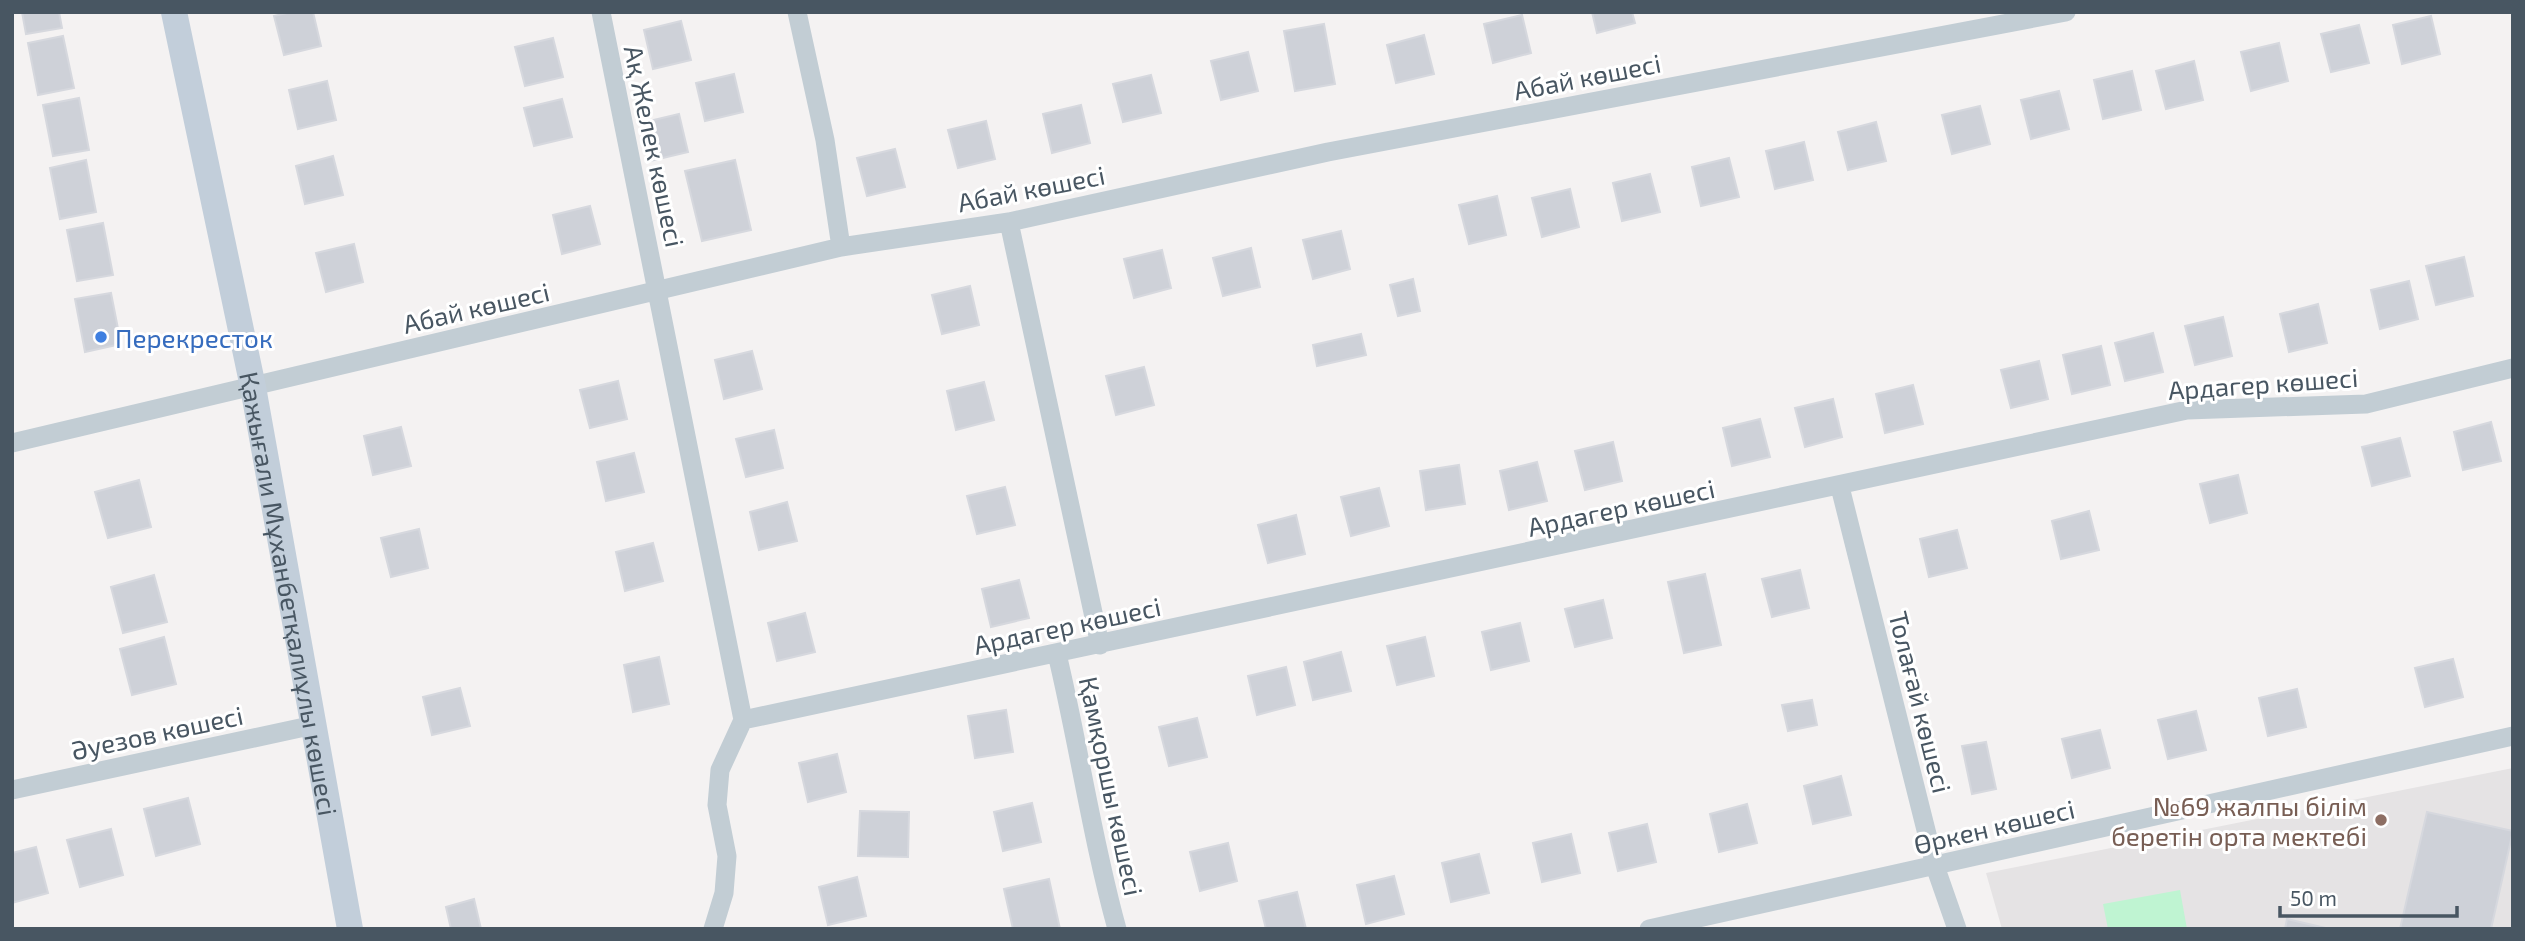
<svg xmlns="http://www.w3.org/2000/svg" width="2525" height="941" viewBox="0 0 2525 941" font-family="'Exo 2',sans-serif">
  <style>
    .education { fill: #e5e3e4 }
    .green { fill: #bff4d2 }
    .building { fill: #ced1d8; stroke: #d6d8de; stroke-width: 2 }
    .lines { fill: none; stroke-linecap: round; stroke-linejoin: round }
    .street { stroke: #c2cdd4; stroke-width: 19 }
    .secondary { stroke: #c2ceda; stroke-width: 26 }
    .shop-dot { fill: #3f7fe0; stroke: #fff; stroke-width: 2.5 }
    .education-dot { fill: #8d6e63; stroke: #fff; stroke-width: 2.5 }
    .labels { text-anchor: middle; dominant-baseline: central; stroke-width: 6; stroke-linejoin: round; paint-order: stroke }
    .street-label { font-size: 26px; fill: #485662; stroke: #fff }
    .shop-label { font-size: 26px; fill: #366cbe; stroke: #fff; text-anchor: start }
    .education-label { font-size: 26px; fill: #785e54; stroke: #fff; text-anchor: end }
  </style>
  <rect width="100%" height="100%" fill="#f4f2f2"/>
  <path class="education" d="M 2513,768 L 2513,929 L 2002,929 L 1986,873 Z"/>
  <path class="green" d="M 2180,890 L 2187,929 L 2108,929 L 2103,904 Z"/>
  <path class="building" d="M 22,12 L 59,12 L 62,28 L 26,34 Z
    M 291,12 L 313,12 L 321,46 L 284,55 L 274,16 Z
    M 1592,12 L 1632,12 L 1635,23 L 1597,33 Z
    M 1522,15 L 1531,53 L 1493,63 L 1484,24 Z
    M 2431,16 L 2440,54 L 2402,64 L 2393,25 Z
    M 681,21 L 691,60 L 653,69 L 644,30 Z
    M 1324,24 L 1335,84 L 1295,91 L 1284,31 Z
    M 2359,25 L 2369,63 L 2331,72 L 2321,34 Z
    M 1424,35 L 1434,74 L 1396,83 L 1387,45 Z
    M 63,36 L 74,88 L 38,95 L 28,43 Z
    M 553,38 L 563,77 L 525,86 L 515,47 Z
    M 2279,43 L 2288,81 L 2251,91 L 2241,52 Z
    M 1248,52 L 1258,91 L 1221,100 L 1211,61 Z
    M 2194,61 L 2203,100 L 2166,109 L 2156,71 Z
    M 2132,71 L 2141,110 L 2103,119 L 2094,80 Z
    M 734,74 L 743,112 L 705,121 L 696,83 Z
    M 1151,75 L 1161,113 L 1123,122 L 1113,84 Z
    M 327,81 L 336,120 L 298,129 L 289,90 Z
    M 2059,91 L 2069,129 L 2031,139 L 2021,100 Z
    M 79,98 L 89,150 L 53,156 L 43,105 Z
    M 562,99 L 572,137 L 534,146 L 524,108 Z
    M 1081,105 L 1090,143 L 1052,153 L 1043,114 Z
    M 1980,106 L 1990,144 L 1952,154 L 1942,115 Z
    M 679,114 L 688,152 L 650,161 L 641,123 Z
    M 986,121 L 995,159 L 958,168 L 948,130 Z
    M 1876,122 L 1886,161 L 1848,170 L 1838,132 Z
    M 1804,142 L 1813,180 L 1775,189 L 1766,151 Z
    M 895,149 L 905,187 L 867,196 L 857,158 Z
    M 333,156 L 343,195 L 305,204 L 296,166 Z
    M 1729,158 L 1739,197 L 1701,206 L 1692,167 Z
    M 86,160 L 96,212 L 60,219 L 50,168 Z
    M 735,160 L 751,230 L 702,241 L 685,171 Z
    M 1650,174 L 1660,212 L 1622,221 L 1613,183 Z
    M 1570,189 L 1579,227 L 1542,237 L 1532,198 Z
    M 1497,196 L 1506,235 L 1469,244 L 1459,205 Z
    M 590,206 L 600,244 L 562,254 L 553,215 Z
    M 103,223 L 113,275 L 77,281 L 67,230 Z
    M 1341,231 L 1350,269 L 1313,279 L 1303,240 Z
    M 354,244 L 363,282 L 326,292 L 316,253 Z
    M 1251,248 L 1260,287 L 1223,296 L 1213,258 Z
    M 1162,250 L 1171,288 L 1134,298 L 1124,259 Z
    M 2464,257 L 2473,296 L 2436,305 L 2426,266 Z
    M 1413,279 L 1420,311 L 1398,316 L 1390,285 Z
    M 2409,281 L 2418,319 L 2380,329 L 2371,290 Z
    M 970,286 L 979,325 L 942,334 L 932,295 Z
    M 111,293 L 121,344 L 85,352 L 75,299 Z
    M 2318,304 L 2327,343 L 2289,352 L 2280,314 Z
    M 2223,317 L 2232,356 L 2195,365 L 2185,326 Z
    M 2153,333 L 2163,372 L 2125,381 L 2115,343 Z
    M 1361,334 L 1366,355 L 1317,366 L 1313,345 Z
    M 2101,346 L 2110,385 L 2072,394 L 2063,355 Z
    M 752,351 L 762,389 L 724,399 L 715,360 Z
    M 2039,361 L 2048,399 L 2011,408 L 2001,370 Z
    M 1144,367 L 1154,405 L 1116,415 L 1106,376 Z
    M 618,381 L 627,419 L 590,428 L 580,390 Z
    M 984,382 L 994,420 L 956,430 L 947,391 Z
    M 1913,385 L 1923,424 L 1885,433 L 1876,394 Z
    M 1833,399 L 1842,437 L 1805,447 L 1795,408 Z
    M 1760,419 L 1770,457 L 1732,466 L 1723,428 Z
    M 2491,422 L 2501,461 L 2463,470 L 2454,432 Z
    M 401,427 L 411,466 L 373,475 L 364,436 Z
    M 774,430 L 783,468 L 746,477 L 736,439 Z
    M 2400,438 L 2410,476 L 2372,486 L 2362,447 Z
    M 1613,442 L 1622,481 L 1585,490 L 1575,451 Z
    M 634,453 L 644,492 L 606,501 L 597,462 Z
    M 1537,462 L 1547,501 L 1509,510 L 1500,471 Z
    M 1459,465 L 1465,504 L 1426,510 L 1420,471 Z
    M 2238,475 L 2247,513 L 2210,523 L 2200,484 Z
    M 139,480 L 151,527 L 108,538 L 95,492 Z
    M 1005,487 L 1015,525 L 977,534 L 967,496 Z
    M 1379,488 L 1389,526 L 1351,536 L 1341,497 Z
    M 787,502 L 797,541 L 759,550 L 750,512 Z
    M 2089,511 L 2099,550 L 2061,559 L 2052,521 Z
    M 1296,515 L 1305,554 L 1268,563 L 1258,525 Z
    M 419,529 L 428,568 L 391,577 L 381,538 Z
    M 1957,530 L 1967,568 L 1929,577 L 1920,539 Z
    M 653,543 L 663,581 L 625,591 L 616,552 Z
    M 1800,570 L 1809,608 L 1772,617 L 1762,579 Z
    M 1705,574 L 1721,645 L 1684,653 L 1668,582 Z
    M 154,575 L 167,622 L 123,633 L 111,587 Z
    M 1019,580 L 1029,618 L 991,627 L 982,589 Z
    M 1603,600 L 1612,638 L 1575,647 L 1565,609 Z
    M 805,613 L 815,652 L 777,661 L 768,623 Z
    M 1520,623 L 1529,661 L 1491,670 L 1482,632 Z
    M 164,637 L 176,684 L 132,695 L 120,649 Z
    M 1425,637 L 1434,676 L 1397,685 L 1387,646 Z
    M 1341,652 L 1351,691 L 1313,700 L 1304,662 Z
    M 659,657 L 669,704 L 633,712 L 624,665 Z
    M 2453,659 L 2463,697 L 2425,707 L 2415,668 Z
    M 1286,667 L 1295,705 L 1257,715 L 1248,676 Z
    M 460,688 L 470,726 L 432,735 L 423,697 Z
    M 2297,689 L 2306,727 L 2268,736 L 2259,698 Z
    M 1812,700 L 1817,725 L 1788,731 L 1782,705 Z
    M 1006,710 L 1013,752 L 975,758 L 968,716 Z
    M 2196,711 L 2206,750 L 2168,759 L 2158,720 Z
    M 1197,718 L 1207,757 L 1169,766 L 1159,727 Z
    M 2100,730 L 2110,768 L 2072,778 L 2062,739 Z
    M 1986,742 L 1996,789 L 1972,794 L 1962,746 Z
    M 837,754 L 846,792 L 808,802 L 799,763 Z
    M 1841,776 L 1851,815 L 1813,824 L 1804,786 Z
    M 188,798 L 200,844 L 156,856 L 144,809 Z
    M 1032,803 L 1041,842 L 1003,851 L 994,812 Z
    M 1747,804 L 1757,843 L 1719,852 L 1710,814 Z
    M 860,811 L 909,812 L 908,857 L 858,856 Z
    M 2427,812 L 2513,831 L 2491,929 L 2400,929 Z
    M 1647,824 L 1656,862 L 1618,871 L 1609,833 Z
    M 111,829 L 123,875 L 80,887 L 67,840 Z
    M 1571,834 L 1580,873 L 1542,882 L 1533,843 Z
    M 1228,843 L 1237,881 L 1200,891 L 1190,852 Z
    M 36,847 L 48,893 L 12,903 L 12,853 Z
    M 1479,854 L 1489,893 L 1451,902 L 1442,863 Z
    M 1394,876 L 1404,914 L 1366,924 L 1357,885 Z
    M 857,877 L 866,916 L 828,925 L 819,887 Z
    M 1049,879 L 1060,929 L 1013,929 L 1004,889 Z
    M 1297,892 L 1306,929 L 1266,929 L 1259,901 Z
    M 474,899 L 481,929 L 451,929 L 446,907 Z
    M 2287,919 L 2330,929 L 2285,929 Z"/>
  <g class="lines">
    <path class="street" d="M 601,12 L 743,720 L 720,770 L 717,805 L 727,856 L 724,893 L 713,929
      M 797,12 L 825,140 L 841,247
      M 1009,222 L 1100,645
      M 12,443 L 841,247 L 1009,222 L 1328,152 L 2066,12
      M 1840,487 L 1935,866 L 1957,929
      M 1057,654 C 1079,746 1092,839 1117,929
      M 743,720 L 2187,410 L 2366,404 L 2513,368
      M 12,790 L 314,725
      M 1649,929 L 2513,736"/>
    <path class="secondary" id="s1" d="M 174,12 L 253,387 L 350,929"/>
  </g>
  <circle class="shop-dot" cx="101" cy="337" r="7"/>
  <circle class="education-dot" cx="2381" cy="820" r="7"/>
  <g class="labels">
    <g class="street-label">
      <text transform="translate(1587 76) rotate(-11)">Абай көшесі</text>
      <text transform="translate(655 146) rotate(78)">Ақ Желек көшесі</text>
      <text transform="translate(1031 188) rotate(-11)">Абай көшесі</text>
      <text transform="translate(476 307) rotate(-13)">Абай көшесі</text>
      <text transform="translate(2263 383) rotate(-4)">Ардагер көшесі</text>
      <text transform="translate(1621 507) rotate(-12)">Ардагер көшесі</text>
      <text stroke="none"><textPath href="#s1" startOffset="593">Қажығали Мұханбетқалиұлы көшесі</textPath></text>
      <text transform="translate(1067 625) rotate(-12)">Ардагер көшесі</text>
      <text transform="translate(1921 702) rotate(76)">Толағай көшесі</text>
      <text transform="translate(157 732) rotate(-12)">Әуезов көшесі</text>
      <text transform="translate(1112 786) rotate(78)">Қамқоршы көшесі</text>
      <text transform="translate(1994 826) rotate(-13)">Өркен көшесі</text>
    </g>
    <g class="shop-label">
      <text x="115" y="337">Перекресток</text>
    </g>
    <g class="education-label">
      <text x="2367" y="805">№69 жалпы білім<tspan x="2367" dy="30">беретін орта мектебі</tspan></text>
    </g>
  </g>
  <rect width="2525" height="941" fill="none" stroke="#485662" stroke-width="28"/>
  <path d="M2280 906v10h177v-10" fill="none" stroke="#485662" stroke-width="3.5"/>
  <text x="2290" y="906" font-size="21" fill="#485662" stroke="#ffffff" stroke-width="5" paint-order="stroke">50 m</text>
</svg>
